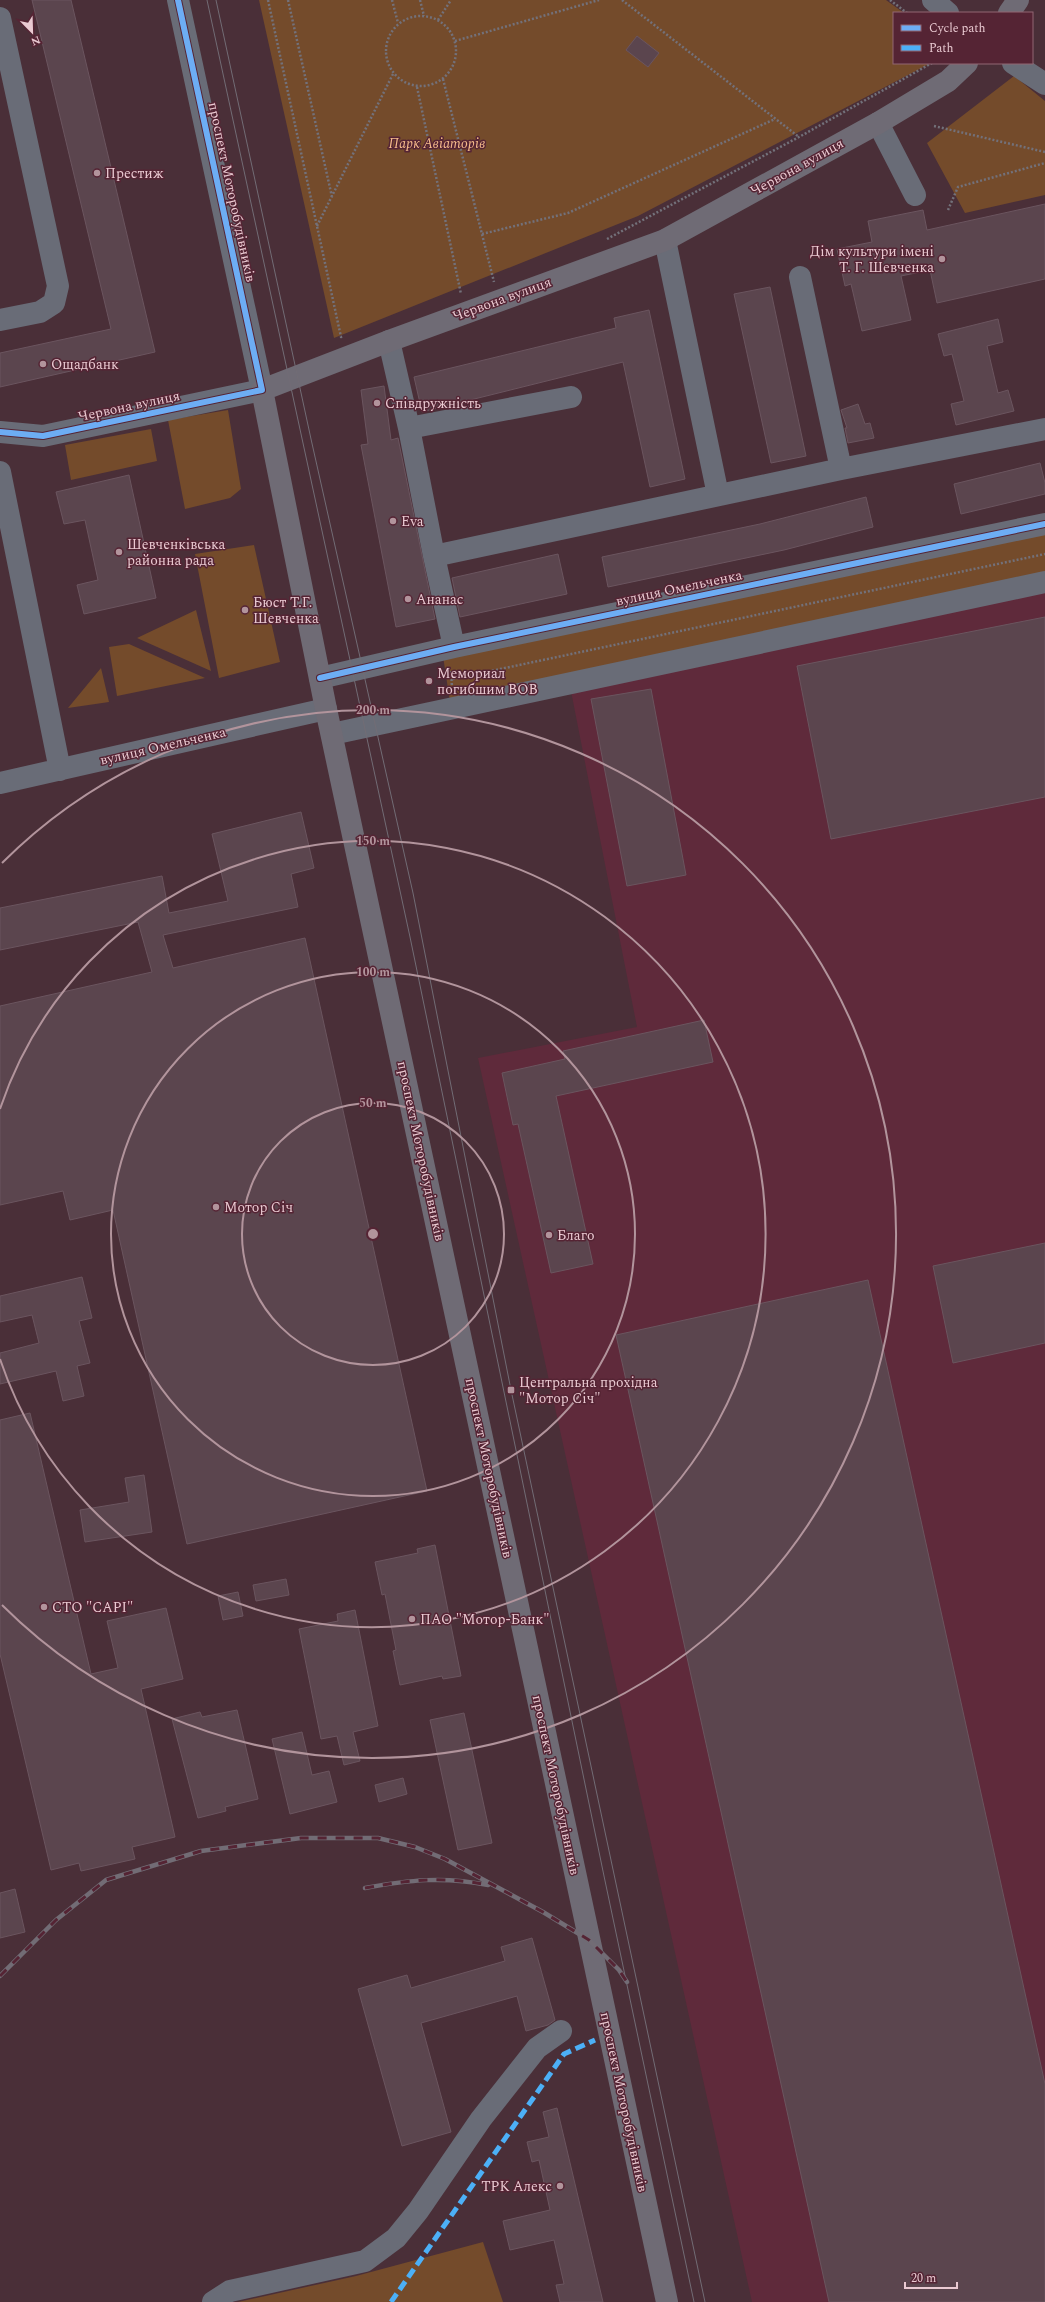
<svg xmlns="http://www.w3.org/2000/svg" width="1045" height="2302" viewBox="0 0 1045 2302" font-family="Spectral,serif">
  <style>
    .built { fill: #5f2a3b }
    .green { fill: #744b2b }
    .building { fill: #5b454e; stroke: #6b555f }
    .lines { fill: none; stroke-linecap: round; stroke-linejoin: round }
    .path { stroke: #73717a; stroke-width: 2.5; stroke-dasharray: 2 2; stroke-linecap: butt }
    .minor { stroke: #696c77; stroke-width: 22 }
    .major { stroke: #6f6b75; stroke-width: 22 }
    .tram { stroke: #726c75; stroke-width: 1 }
    .rail-casing { stroke: #726c75; stroke-width: 4.5 }
    .rail { stroke: #552434; stroke-width: 3; stroke-dasharray: 9; stroke-linecap: butt }
    .quiet { stroke: #4cb0f7; stroke-width: 5; stroke-dasharray: 10 5; stroke-linecap: butt }
    .cycleway-casing { stroke: #552434; stroke-width: 8 }
    .cycleway { stroke: #6dadf4; stroke-width: 6 }
    .ring { fill: none; stroke: #b2949c; stroke-width: 2 }
    .poi-dot { fill: #b2949c; stroke: #552434; stroke-width: 1.5 }
    .labels { text-anchor: middle; dominant-baseline: central; stroke-width: 3; stroke-linejoin: round; paint-order: stroke }
    .park-label { font-size: 14px; font-style: italic; fill: #f6bc8b; stroke: #552434 }
    .street-label { font-size: 14px; fill: #eacad2; stroke: #552434 }
    .poi-label { font-size: 14px; fill: #eacad2; stroke: #552434; text-anchor: start }
    .centre { fill: #b2949c; stroke: #552434; stroke-width: 2 }
    .ring-label { font-size: 12px; text-anchor: middle; font-weight: bold; fill: #b2949c; stroke: #552434; stroke-width: 3; stroke-linejoin: round; paint-order: stroke }
  </style>
  <rect width="100%" height="100%" fill="#4a2f38"/>
  <path class="built" d="M 1045,587 L 1045,2302 L 752,2302 L 478,1058 L 637,1027 L 570,686 Z"/>
  <path class="green" d="M 259,0 L 886,0 L 904,13 L 894,13 L 894,63 L 931,63 L 638,216 L 334,338 Z
    M 1014,76 L 1045,101 L 1045,195 L 965,213 L 927,143 Z
    M 228,410 L 241,489 L 230,498 L 185,509 L 168,420 Z
    M 151,429 L 157,461 L 71,480 L 65,445 Z
    M 1045,531 L 1045,574 L 450,702 L 443,656 Z
    M 254,545 L 280,662 L 219,678 L 195,554 Z
    M 196,610 L 211,671 L 137,638 Z
    M 129,644 L 205,678 L 117,696 L 109,647 Z
    M 101,668 L 109,702 L 68,708 Z
    M 483,2242 L 503,2302 L 238,2302 L 356,2276 Z"/>
  <path class="building" d="M 32,0 L 71,0 L 155,352 L 0,387 L 0,353 L 111,329 Z
    M 637,36 L 659,53 L 648,67 L 626,50 Z
    M 1045,204 L 1045,279 L 937,303 L 930,270 L 901,276 L 911,320 L 862,331 L 851,284 L 845,286 L 837,249 L 872,242 L 868,221 L 923,210 L 927,230 Z
    M 770,287 L 806,456 L 771,463 L 734,294 Z
    M 649,310 L 685,479 L 650,487 L 623,362 L 422,412 L 414,377 L 616,328 L 614,318 Z
    M 998,319 L 1003,342 L 987,346 L 998,393 L 1008,390 L 1014,411 L 956,425 L 951,404 L 964,401 L 952,354 L 944,356 L 938,334 Z
    M 384,386 L 391,440 L 398,438 L 435,619 L 396,627 L 361,445 L 368,444 L 361,390 Z
    M 858,404 L 865,424 L 870,423 L 874,438 L 848,443 L 845,428 L 847,428 L 841,410 Z
    M 1040,463 L 1045,483 L 1045,494 L 961,514 L 954,484 Z
    M 129,475 L 156,598 L 84,614 L 77,585 L 98,580 L 85,520 L 64,524 L 56,492 Z
    M 866,497 L 873,527 L 784,550 L 608,587 L 602,557 L 760,524 Z
    M 558,554 L 567,594 L 460,617 L 452,578 Z
    M 1045,617 L 1045,797 L 831,839 L 797,666 Z
    M 651,689 L 686,875 L 627,886 L 591,699 Z
    M 301,812 L 314,868 L 291,874 L 298,907 L 163,935 L 173,968 L 305,938 L 427,1491 L 187,1544 L 113,1210 L 70,1220 L 63,1191 L 0,1205 L 0,1006 L 152,972 L 138,922 L 0,950 L 0,908 L 162,876 L 169,913 L 228,901 L 212,834 Z
    M 704,1020 L 713,1062 L 556,1096 L 593,1264 L 551,1273 L 518,1124 L 513,1125 L 502,1073 L 565,1059 L 563,1051 Z
    M 1045,1243 L 1045,1343 L 953,1363 L 933,1266 Z
    M 82,1277 L 92,1318 L 79,1321 L 90,1363 L 77,1366 L 84,1396 L 63,1401 L 56,1371 L 0,1384 L 0,1353 L 39,1343 L 32,1315 L 0,1322 L 0,1296 Z
    M 868,1280 L 1045,2084 L 1045,2302 L 829,2302 L 616,1335 Z
    M 30,1413 L 91,1674 L 118,1668 L 107,1621 L 166,1608 L 183,1679 L 141,1689 L 175,1837 L 132,1847 L 135,1859 L 81,1871 L 79,1863 L 51,1870 L 0,1654 L 0,1420 Z
    M 144,1475 L 152,1532 L 85,1542 L 80,1510 L 129,1502 L 125,1478 Z
    M 435,1545 L 461,1676 L 443,1679 L 442,1676 L 400,1685 L 393,1651 L 396,1650 L 385,1594 L 382,1595 L 375,1562 L 418,1553 L 417,1549 Z
    M 286,1579 L 289,1595 L 256,1601 L 253,1585 Z
    M 238,1592 L 243,1616 L 223,1620 L 218,1596 Z
    M 355,1610 L 378,1726 L 353,1732 L 360,1761 L 344,1765 L 337,1736 L 321,1739 L 299,1629 L 338,1621 L 337,1614 Z
    M 237,1710 L 258,1799 L 225,1807 L 226,1811 L 198,1818 L 172,1719 L 200,1712 L 202,1717 Z
    M 464,1713 L 492,1843 L 458,1850 L 430,1720 Z
    M 302,1732 L 312,1775 L 329,1771 L 337,1802 L 290,1814 L 272,1739 Z
    M 403,1778 L 407,1794 L 379,1802 L 375,1785 Z
    M 15,1889 L 25,1932 L 0,1938 L 0,1893 Z
    M 532,1938 L 555,2020 L 548,2025 L 526,2031 L 517,1996 L 421,2023 L 451,2132 L 402,2146 L 358,1989 L 407,1975 L 411,1988 L 505,1961 L 501,1947 Z
    M 557,2108 L 603,2302 L 560,2302 L 556,2285 L 564,2284 L 554,2240 L 510,2250 L 503,2221 L 550,2210 L 539,2160 L 532,2162 L 527,2142 L 549,2137 L 543,2112 Z"/>
  <g class="lines">
    <path class="path" d="M 268,0 L 341,337 L 344,336
      M 288,0 L 332,197
      M 392,0 L 398,23
      M 420,0 L 424,16
      M 622,0 L 799,137
      M 890,0 L 907,13
      M386 51a35 35 0 1 1 70 0a35 35 0 1 1-70 0Z
      M 438,20 L 451,0
      M 455,41 L 599,0
      M 443,79 L 494,282
      M 417,87 L 461,294
      M 934,126 L 1045,152
      M 948,210 L 958,187 L 1045,163
      M 317,226 L 393,74
      M 482,234 L 568,213 L 775,119
      M 607,239 L 799,137 L 932,63
      M 448,670 L 451,670 L 452,688
      M 453,679 L 1045,554"/>
    <path class="minor" d="M 933,0 L 948,13
      M 0,18 L 58,286 L 54,303 L 40,312 L 0,320
      M 1013,63 L 1045,84
      M 878,123 L 915,195
      M 665,240 L 718,495
      M 800,277 L 841,469
      M 389,341 L 409,428
      M 571,397 L 409,428 L 434,556 L 841,469 L 1045,429
      M 0,432 L 43,436 L 262,390 L 178,0
      M 0,472 L 60,770
      M 434,556 L 454,647
      M 320,678 L 454,647 L 1045,524
      M 332,734 L 1045,582
      M 0,783 L 326,709
      M 213,2302 L 230,2291 L 365,2261 L 396,2238 L 418,2211 L 481,2119 L 537,2048 L 561,2031"/>
    <path class="major" d="M 1009,13 L 1018,0
      M 667,2302 L 326,709 L 262,390 L 389,341 L 665,240 L 878,123 L 948,81 L 967,63"/>
    <path class="tram" d="M 207,0 L 410,937 L 604,1876 L 694,2302
      M 216,0 L 311,439 L 413,893 L 511,1390 L 705,2302"/>
    <g class="rail-casing">
      <path id="rail" d="M 365,1888 C 409,1880 443,1876 488,1885
        M 0,1976 L 56,1920 L 106,1880 L 201,1851 L 301,1838 L 378,1838 L 415,1847 L 445,1859 L 543,1912 L 589,1940 L 619,1970 L 627,1982"/>
    </g>
    <use href="#rail" class="rail"/>
    <path class="quiet" d="M 391,2302 L 564,2054 L 595,2040"/>
    <g class="cycleway-casing">
      <path id="cycleway" d="M 0,432 L 43,436 L 262,390 L 178,0
        M 320,678 L 454,647 L 1045,524"/>
    </g>
    <use href="#cycleway" class="cycleway"/>
  </g>
  <g class="ring">
    <circle cx="373" cy="1234" r="131"/>
    <circle cx="373" cy="1234" r="262"/>
    <path d="M0 1109A393 393 0 1 1 0 1359"/>
    <path d="M2 863A524 524 0 1 1 2 1605"/>
  </g>
  <g class="poi-dot">
    <circle cx="97" cy="173" r="4"/>
    <circle cx="942" cy="259" r="4"/>
    <circle cx="43" cy="364" r="4"/>
    <circle cx="377" cy="403" r="4"/>
    <circle cx="393" cy="521" r="4"/>
    <circle cx="119" cy="552" r="4"/>
    <circle cx="408" cy="599" r="4"/>
    <circle cx="245" cy="610" r="4"/>
    <circle cx="429" cy="681" r="4"/>
    <circle cx="216" cy="1207" r="4"/>
    <circle cx="549" cy="1235" r="4"/>
    <rect x="507" y="1386" width="8" height="8" rx="2"/>
    <circle cx="44" cy="1607" r="4"/>
    <circle cx="412" cy="1619" r="4"/>
    <circle cx="560" cy="2186" r="4"/>
  </g>
  <g class="labels">
    <g class="park-label">
      <text x="437" y="143">Парк Авіаторів</text>
    </g>
    <g class="street-label">
      <text transform="translate(797 167) rotate(-29)">Червона вулиця</text>
      <text transform="translate(232 192) rotate(78)">проспект Моторобудівників</text>
      <text transform="translate(502 299) rotate(-20)">Червона вулиця</text>
      <text transform="translate(129 406) rotate(-12)">Червона вулиця</text>
      <text transform="translate(679 588) rotate(-12)">вулиця Омельченка</text>
      <text transform="translate(163 746) rotate(-13)">вулиця Омельченка</text>
      <text transform="translate(421 1151) rotate(78)">проспект Моторобудівників</text>
      <text transform="translate(489 1468) rotate(78)">проспект Моторобудівників</text>
      <text transform="translate(556 1785) rotate(78)">проспект Моторобудівників</text>
      <text transform="translate(624 2102) rotate(78)">проспект Моторобудівників</text>
    </g>
    <g class="poi-label">
      <text x="105" y="173">Престиж</text>
      <text x="934" y="251" text-anchor="end">Дім культури імені<tspan x="934" dy="16">Т. Г. Шевченка</tspan></text>
      <text x="51" y="364">Ощадбанк</text>
      <text x="385" y="403">Співдружність</text>
      <text x="401" y="521">Eva</text>
      <text x="127" y="544">Шевченківська<tspan x="127" dy="16">районна рада</tspan></text>
      <text x="416" y="599">Ананас</text>
      <text x="253" y="602">Бюст Т.Г.<tspan x="253" dy="16">Шевченка</tspan></text>
      <text x="437" y="673">Мемориал<tspan x="437" dy="16">погибшим ВОВ</tspan></text>
      <text x="224" y="1207">Мотор Січ</text>
      <text x="557" y="1235">Благо</text>
      <text x="519" y="1382">Центральна прохідна<tspan x="519" dy="16">"Мотор Січ"</tspan></text>
      <text x="52" y="1607">СТО "CAPI"</text>
      <text x="420" y="1619">ПАО "Мотор-Банк"</text>
      <text x="552" y="2186" text-anchor="end">ТРК Алекс</text>
    </g>
  </g>
  <circle cx="373" cy="1234" r="6" class="centre"/>
  <g class="ring-label">
    <text x="373" y="714">200 m</text>
    <text x="373" y="845">150 m</text>
    <text x="373" y="976">100 m</text>
    <text x="373" y="1107">50 m</text>
  </g>
  <rect x="893" y="12" width="140" height="52" fill="#552434" stroke="#916673"/>
  <rect x="901" y="25" width="20" height="6" fill="#6dadf4" stroke="#916673"/>
  <text x="929" y="32" font-size="12" fill="#eacad2">Cycle path</text>
  <rect x="901" y="45" width="20" height="6" fill="#4cb0f7" stroke="#916673"/>
  <text x="929" y="52" font-size="12" fill="#eacad2">Path</text>
  <g transform="translate(32 32) rotate(157)" stroke="#552434" stroke-width="3" paint-order="stroke">
  <path d="M0-3L7 15L0 10L-7 15Z" fill="#eacad2"/>
  <text y="-6" font-size="11" font-weight="bold" text-anchor="middle" fill="#eacad2">N</text>
  </g>
  <path d="M905 2282v6h52v-6" fill="none" stroke="#eacad2" stroke-width="2"/>
  <text x="911" y="2282" font-size="12" fill="#eacad2" stroke="#552434" stroke-width="3" paint-order="stroke">20 m</text>
</svg>
